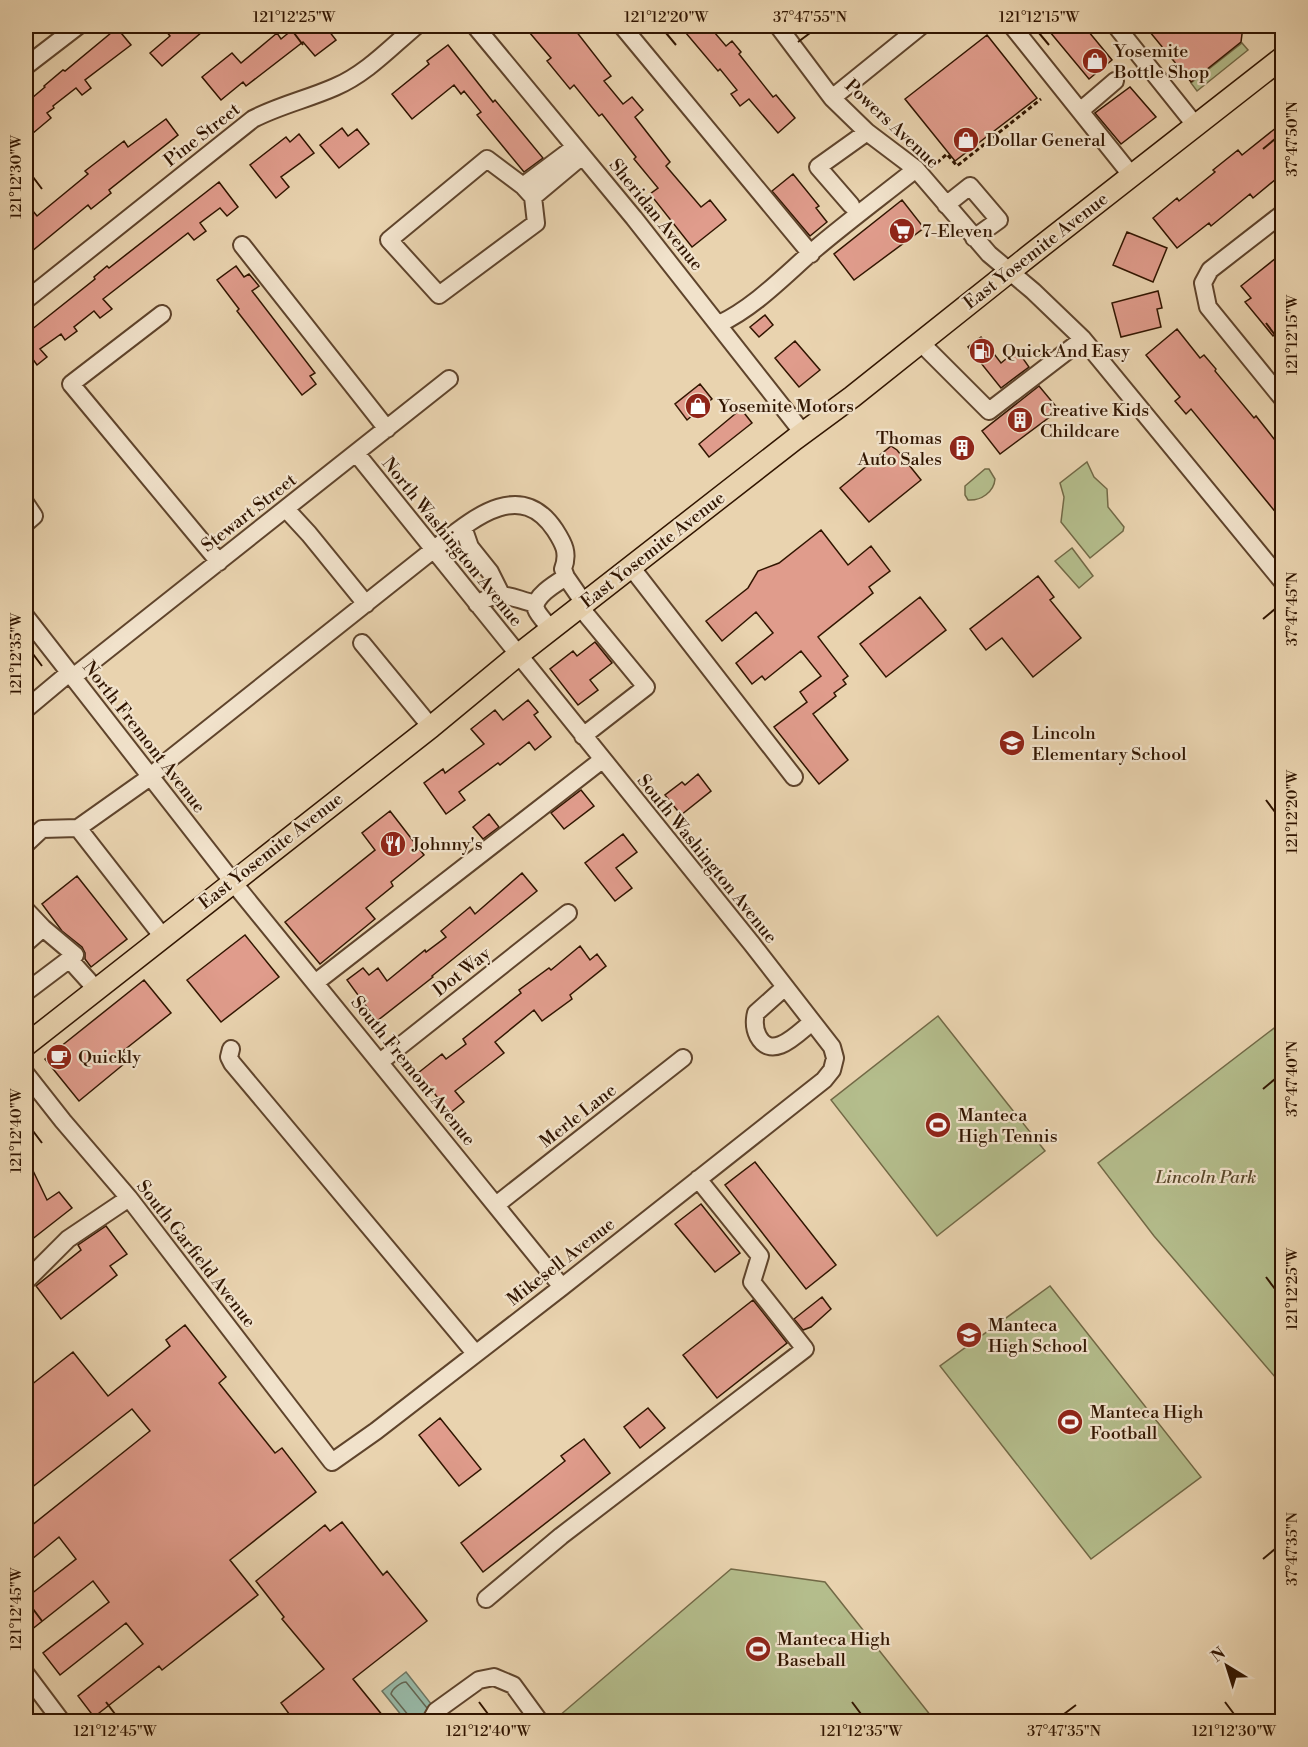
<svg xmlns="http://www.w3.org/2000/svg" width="1308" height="1747" viewBox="0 0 1308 1747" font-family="'Libre Bodoni',serif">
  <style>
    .green { fill: #b4bd8c; stroke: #726946; stroke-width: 1.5 }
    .water { fill: #98b9a7; stroke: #6f7764; stroke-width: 1.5 }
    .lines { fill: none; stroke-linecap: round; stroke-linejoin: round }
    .shore { stroke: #646754; stroke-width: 1.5 }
    .building { fill: #e09c8c; stroke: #311500; stroke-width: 1.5 }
    .minor-casing { stroke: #5f442c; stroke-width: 20 }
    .major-casing { stroke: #311500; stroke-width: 24 }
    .path { stroke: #311500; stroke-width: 3; stroke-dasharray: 4.5 3; stroke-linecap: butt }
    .minor { stroke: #f1e2cb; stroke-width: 16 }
    .major { stroke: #e9d3af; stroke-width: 21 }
    .ticks { fill: none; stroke: #311500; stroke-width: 2 }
    .labels { text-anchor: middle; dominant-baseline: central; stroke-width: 4.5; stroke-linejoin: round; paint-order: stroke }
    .poi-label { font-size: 18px; fill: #311500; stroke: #f1e2cb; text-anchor: start }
    .street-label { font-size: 18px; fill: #311500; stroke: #f1e2cb }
    .park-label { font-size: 18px; font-style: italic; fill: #58472a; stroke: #f1e2cb }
    .neatline { fill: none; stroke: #311500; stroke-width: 2 }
    .ticks-label { font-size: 15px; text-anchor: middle; fill: #311500 }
  </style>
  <rect width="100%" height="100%" fill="#e9d3af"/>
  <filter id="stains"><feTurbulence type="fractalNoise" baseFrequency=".00333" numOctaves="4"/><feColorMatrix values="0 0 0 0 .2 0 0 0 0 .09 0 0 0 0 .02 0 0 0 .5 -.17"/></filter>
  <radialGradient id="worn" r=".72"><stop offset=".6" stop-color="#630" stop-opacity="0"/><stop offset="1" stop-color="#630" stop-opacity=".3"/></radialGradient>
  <path class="green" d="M 1242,43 L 1248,50 L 1197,91 L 1191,83 Z
    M 1087,462 L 1094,477 L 1107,489 L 1108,507 L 1124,527 L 1123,531 L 1090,558 L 1061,522 L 1064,497 L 1060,483 Z
    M 985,469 L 989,469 L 995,479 C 994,492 981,501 968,500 L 965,495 L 965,486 Z
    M 1072,548 L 1093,576 L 1079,588 L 1055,561 Z
    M 938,1016 L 1045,1151 L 937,1236 L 831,1100 Z
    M 1282,1022 L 1282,1302 L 1279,1305 L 1282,1316 L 1282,1385 L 1154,1236 L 1098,1163 Z
    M 1050,1286 L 1201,1477 L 1091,1559 L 940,1366 Z
    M 731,1569 L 825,1582 L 935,1721 L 563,1721 L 559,1716 Z"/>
  <path class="water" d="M 406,1672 L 439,1714 L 430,1721 L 406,1721 L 382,1691 Z"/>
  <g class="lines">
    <path class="shore" d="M 410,1722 L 409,1716 L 391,1694 C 392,1689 401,1682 406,1682 L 427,1708"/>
  </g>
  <path class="building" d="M 162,26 L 209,26 L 162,66 L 150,53 L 170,36 Z
    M 297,26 L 325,26 L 336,40 L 315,56 L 303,42 L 246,86 L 243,82 L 221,100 L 202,77 L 232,53 L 241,63 L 277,33 L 281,39 Z
    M 524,26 L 572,26 L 611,76 L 604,81 L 623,104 L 632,97 L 643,110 L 635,117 L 670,162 L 666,166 L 701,207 L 710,200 L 726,220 L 692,247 L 650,194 L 658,188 L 634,159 L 636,157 L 602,114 L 599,116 L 574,85 L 570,89 L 547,61 L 551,58 Z
    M 680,26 L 709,26 L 726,46 L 732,41 L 741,52 L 739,54 L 773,97 L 776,95 L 795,118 L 778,133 L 749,99 L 740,106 L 731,94 L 737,90 L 720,69 L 718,71 Z
    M 1045,26 L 1084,26 L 1112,60 L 1089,79 Z
    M 1145,26 L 1243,26 L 1241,42 L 1191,82 Z
    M 117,28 L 131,45 L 85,80 L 91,88 L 82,95 L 76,88 L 53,106 L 54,108 L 47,113 L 51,118 L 26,139 L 26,103 L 45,87 L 44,86 L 63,70 L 65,71 Z
    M 987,35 L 1037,98 L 955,161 L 905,99 Z
    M 448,45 L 493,102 L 495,100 L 543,158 L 524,172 L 477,115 L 481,112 L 464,91 L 461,94 L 454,85 L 412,119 L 392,94 L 429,64 L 427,61 Z
    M 1130,87 L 1156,117 L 1121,144 L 1095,113 Z
    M 166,119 L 178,135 L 109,190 L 111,193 L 91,209 L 88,205 L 26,256 L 26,217 L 33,211 L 37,216 L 88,174 L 85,171 L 124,141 L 128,147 Z
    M 1282,123 L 1282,174 L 1253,198 L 1250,194 L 1211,226 L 1209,223 L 1177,248 L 1153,218 L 1177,198 L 1179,201 L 1215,172 L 1213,170 L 1238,150 L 1242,155 Z
    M 342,128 L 348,136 L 357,129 L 369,144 L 339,168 L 320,145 Z
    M 299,134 L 314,153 L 281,177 L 289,187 L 276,198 L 250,165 L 286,137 L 290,142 Z
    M 793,174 L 819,206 L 816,208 L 827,222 L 810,236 L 772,191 Z
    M 219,182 L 238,207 L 227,216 L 220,208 L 200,223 L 206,231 L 194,240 L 188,233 L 103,299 L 112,309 L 100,318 L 94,311 L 74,327 L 77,331 L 65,340 L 61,334 L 40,349 L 47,357 L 37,365 L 32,358 L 26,363 L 26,334 L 95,279 L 94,277 L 107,266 L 109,268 Z
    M 902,200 L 924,228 L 854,280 L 834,254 Z
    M 1127,232 L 1167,248 L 1153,282 L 1113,265 Z
    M 1276,258 L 1282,266 L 1282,328 L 1273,336 L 1245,302 L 1251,298 L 1241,286 Z
    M 236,266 L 244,277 L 249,274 L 259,286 L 252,291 L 315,373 L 310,376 L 316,384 L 302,395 L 237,311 L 239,309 L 217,280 Z
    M 1158,291 L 1162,308 L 1157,309 L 1161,327 L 1121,337 L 1112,303 Z
    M 765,315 L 773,325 L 759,337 L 750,327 Z
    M 1177,329 L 1200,358 L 1204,355 L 1216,369 L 1215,371 L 1254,418 L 1256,416 L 1282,449 L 1282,520 L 1191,409 L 1186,414 L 1175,401 L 1180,397 L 1146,355 Z
    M 981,337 L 1001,363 L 1017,350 L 1029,367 L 1001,388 L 968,347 Z
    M 795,341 L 820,370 L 799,387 L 775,358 Z
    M 700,384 L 712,399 L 687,420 L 675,404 Z
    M 1039,386 L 1059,410 L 1000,454 L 982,431 Z
    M 741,409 L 752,423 L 709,457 L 699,444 Z
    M 891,446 L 897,450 L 921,480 L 869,522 L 840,488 Z
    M 821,530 L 848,565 L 871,546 L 890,571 L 869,587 L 873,593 L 818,637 L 848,676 L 843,680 L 846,684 L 834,693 L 836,696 L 813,714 L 848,760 L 819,784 L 774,727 L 807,702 L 800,692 L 821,676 L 801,651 L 765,680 L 762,676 L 752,684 L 736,663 L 773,633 L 756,612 L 722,641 L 706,621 L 748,588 L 758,571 L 779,563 Z
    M 1038,576 L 1054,597 L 1050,600 L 1081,638 L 1033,677 L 1002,638 L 986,650 L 970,629 Z
    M 920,597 L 946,630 L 886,677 L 860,644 Z
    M 595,642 L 612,663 L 590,680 L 598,690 L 578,705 L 550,669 L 573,651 L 577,656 Z
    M 528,700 L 538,712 L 534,715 L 551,737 L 535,750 L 529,742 L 500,765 L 498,763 L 459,792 L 465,800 L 446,814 L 424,783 L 443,769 L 445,773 L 484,744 L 471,729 L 495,710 L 503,720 Z
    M 698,774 L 711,791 L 681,815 L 665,795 L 682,782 L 685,785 Z
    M 581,790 L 594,806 L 564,829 L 551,813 Z
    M 390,811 L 424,855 L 391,882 L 393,886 L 366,908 L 375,919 L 320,964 L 285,922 L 375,850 L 362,833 Z
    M 489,814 L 499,827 L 483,839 L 473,827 Z
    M 623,834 L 637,852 L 616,868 L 632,888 L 615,901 L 585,863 Z
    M 522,873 L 537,891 L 432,976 L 433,977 L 377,1021 L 347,980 L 363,968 L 369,975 L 378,968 L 387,981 L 425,950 L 426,952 L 446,937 L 441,931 L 470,907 L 475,914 Z
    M 77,876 L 127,939 L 91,967 L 85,959 L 85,953 L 82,947 L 62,931 L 42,904 Z
    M 245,935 L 279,977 L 221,1022 L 187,980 Z
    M 580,946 L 590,960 L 597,954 L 606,966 L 570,995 L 572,999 L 542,1021 L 534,1010 L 495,1042 L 504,1053 L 455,1091 L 464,1102 L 450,1113 L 418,1073 L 442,1054 L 446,1059 L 466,1044 L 463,1039 L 521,993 L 519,990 L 549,968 L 551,970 Z
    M 144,980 L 171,1013 L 123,1051 L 130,1059 L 79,1101 L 45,1059 Z
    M 26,1156 L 47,1200 L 59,1192 L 72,1208 L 26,1244 Z
    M 755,1162 L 836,1265 L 806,1289 L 725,1185 Z
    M 701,1204 L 740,1253 L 715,1272 L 675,1224 Z
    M 106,1226 L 127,1254 L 110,1266 L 117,1275 L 61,1319 L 36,1286 L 81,1250 L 78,1245 Z
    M 822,1297 L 831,1309 L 811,1327 L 803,1330 L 794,1319 Z
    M 753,1300 L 787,1343 L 717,1398 L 683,1355 Z
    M 185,1325 L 226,1377 L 219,1383 L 275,1453 L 282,1448 L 316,1492 L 230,1560 L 258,1595 L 162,1670 L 159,1666 L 94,1717 L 78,1696 L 143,1644 L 126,1623 L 60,1675 L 43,1653 L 109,1602 L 93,1581 L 26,1634 L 26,1598 L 76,1559 L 59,1537 L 26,1564 L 26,1530 L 150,1431 L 132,1409 L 26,1492 L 26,1389 L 73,1352 L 108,1396 L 170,1346 L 166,1340 Z
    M 648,1408 L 665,1428 L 640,1448 L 624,1427 Z
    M 440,1418 L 481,1469 L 459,1486 L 419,1435 Z
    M 584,1439 L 610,1473 L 483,1572 L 461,1543 L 565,1461 L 561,1456 Z
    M 342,1522 L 383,1575 L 387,1571 L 427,1621 L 353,1679 L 383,1716 L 376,1722 L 295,1722 L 281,1703 L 324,1669 L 282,1619 L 284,1617 L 256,1581 L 325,1525 L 330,1531 Z"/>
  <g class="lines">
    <g class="minor-casing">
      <path id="minor" d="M 475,26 L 634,218 L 803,433
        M 622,26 L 811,254
        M 778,26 L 832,98 L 867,132 L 916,169 L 989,254 L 1033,291 L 1083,339 L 1282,581
        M 1012,26 L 1132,176
        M 1116,26 L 1196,126
        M 26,66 L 78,26
        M 832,98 L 921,26
        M 1080,111 L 1115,81
        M 487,159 L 523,186 L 533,197 L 536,223 L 439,295 L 389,240 Z
        M 523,186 L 575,147
        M 533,197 L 582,156
        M 851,205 L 818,167 L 867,132
        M 946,205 L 970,186 L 999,220 L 974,238
        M 1282,214 L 1210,270 L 1203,283 L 1208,307 L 1282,398
        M 242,245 L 387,429
        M 26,300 L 253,119 C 280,105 308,99 335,87 C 366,74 391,47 416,26
        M 162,314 L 71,384 L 219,562
        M 719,324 C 755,307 784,276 814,250 C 847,222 882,196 916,169
        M 921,343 L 989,411 L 1083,339
        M 26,504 L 34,516 L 26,523
        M 286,509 L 309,534 L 366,604
        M 463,527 L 470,547 L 490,572 L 501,594
        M 631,567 L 794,777
        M 477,604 C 502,588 510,598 536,604
        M 580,607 L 646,687 L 583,736
        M 26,617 L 232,881 L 562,1287
        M 551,629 C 547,624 538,615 536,609 C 532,597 558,582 566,577
        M 362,643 L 431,727
        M 73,677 L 449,379
        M 26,709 L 69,673
        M 26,844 L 42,829 L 78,828
        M 26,910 L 43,928 L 26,943
        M 163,937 L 78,828 L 150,777 L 170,759 L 433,550 C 469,522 519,476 555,530 C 564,544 569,553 563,569 L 566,577 L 584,603
        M 69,959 L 96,989
        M 315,983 L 602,760
        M 785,987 L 756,1013 C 754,1021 754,1028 758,1036 C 772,1062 798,1033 812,1022
        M 26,992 L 75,955 L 43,928
        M 231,1049 L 229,1057 L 232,1063 L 475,1353
        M 380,1062 L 568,913
        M 26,1074 L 63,1121 L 129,1198 L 332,1462 L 376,1431 L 562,1287 L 824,1080 L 832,1070 L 835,1058 L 832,1047 L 752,944 L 356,453
        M 496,1205 L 683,1058
        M 26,1281 L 68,1239 L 129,1198
        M 486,1599 L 561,1536 L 805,1349 L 752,1282 L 760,1256 L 698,1179
        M 26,1674 L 62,1722
        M 430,1722 L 436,1711 L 479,1680 L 494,1677 L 513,1685 L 540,1722"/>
    </g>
    <g class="major-casing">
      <path id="major" d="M 26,1045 L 431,727 L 518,655 L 795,439 L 852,397 L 1029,256 L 1282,58"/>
    </g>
    <path class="path" d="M 937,163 L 947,154 L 957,166 L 1041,99"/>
    <use href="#minor" class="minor"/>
    <use href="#major" class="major"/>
  </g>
  <path class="ticks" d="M 294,33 L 303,45M 666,33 L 676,45M 1039,33 L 1049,45M 798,42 L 810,33M 1263,149 L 1275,139M 33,177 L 42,189M 1266,323 L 1275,335M 1263,619 L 1275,609M 33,654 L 42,666M 1266,800 L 1275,812M 1263,1089 L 1275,1079M 33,1131 L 42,1143M 1266,1277 L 1275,1289M 1263,1559 L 1275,1549M 33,1609 L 42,1621M 106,1702 L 115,1714M 479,1702 L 488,1714M 852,1702 L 861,1714M 1225,1702 L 1234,1714M 1064,1714 L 1076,1705"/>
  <defs>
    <g id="shop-disc" transform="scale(1.35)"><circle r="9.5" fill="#8f2418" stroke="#f1e2cb"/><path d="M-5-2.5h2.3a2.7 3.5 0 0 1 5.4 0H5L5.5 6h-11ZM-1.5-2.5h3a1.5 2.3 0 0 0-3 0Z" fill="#fff"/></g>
    <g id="supermarket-disc" transform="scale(1.35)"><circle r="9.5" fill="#8f2418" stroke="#f1e2cb"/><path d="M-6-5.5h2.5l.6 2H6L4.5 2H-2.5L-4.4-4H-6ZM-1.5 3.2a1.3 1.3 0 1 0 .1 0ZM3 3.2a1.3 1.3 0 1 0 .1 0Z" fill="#fff"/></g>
    <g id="fuel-disc" transform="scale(1.35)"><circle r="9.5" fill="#8f2418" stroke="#f1e2cb"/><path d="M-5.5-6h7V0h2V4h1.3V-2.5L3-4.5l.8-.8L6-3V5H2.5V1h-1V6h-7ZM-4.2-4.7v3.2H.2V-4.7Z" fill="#fff"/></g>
    <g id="building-disc" transform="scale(1.35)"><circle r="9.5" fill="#8f2418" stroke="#f1e2cb"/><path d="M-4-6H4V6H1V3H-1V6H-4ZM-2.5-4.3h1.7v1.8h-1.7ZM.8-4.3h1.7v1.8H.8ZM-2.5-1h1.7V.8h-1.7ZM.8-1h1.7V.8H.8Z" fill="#fff"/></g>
    <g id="school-disc" transform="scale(1.35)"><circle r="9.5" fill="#8f2418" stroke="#f1e2cb"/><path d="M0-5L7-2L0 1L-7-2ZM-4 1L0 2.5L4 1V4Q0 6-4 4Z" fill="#fff"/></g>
    <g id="restaurant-disc" transform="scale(1.35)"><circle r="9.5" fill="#8f2418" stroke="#f1e2cb"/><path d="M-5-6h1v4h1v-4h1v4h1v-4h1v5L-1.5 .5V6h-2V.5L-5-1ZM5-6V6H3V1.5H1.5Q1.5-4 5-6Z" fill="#fff"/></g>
    <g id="cafe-disc" transform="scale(1.35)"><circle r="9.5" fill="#8f2418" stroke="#f1e2cb"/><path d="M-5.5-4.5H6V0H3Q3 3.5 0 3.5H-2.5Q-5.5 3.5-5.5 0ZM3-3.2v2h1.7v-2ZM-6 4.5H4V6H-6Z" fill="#fff"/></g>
    <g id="stadium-disc" transform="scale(1.35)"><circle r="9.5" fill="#8f2418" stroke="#f1e2cb"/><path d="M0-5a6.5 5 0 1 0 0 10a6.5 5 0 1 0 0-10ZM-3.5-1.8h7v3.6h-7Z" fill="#fff"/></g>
  </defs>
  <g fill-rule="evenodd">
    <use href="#shop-disc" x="1095" y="61"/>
    <use href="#shop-disc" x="966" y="140"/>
    <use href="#supermarket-disc" x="902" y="231"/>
    <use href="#fuel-disc" x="982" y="351"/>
    <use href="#shop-disc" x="698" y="406"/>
    <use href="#building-disc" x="1020" y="420"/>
    <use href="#building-disc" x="962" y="448"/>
    <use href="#school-disc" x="1012" y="743"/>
    <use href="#restaurant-disc" x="393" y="844"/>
    <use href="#cafe-disc" x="59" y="1057"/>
    <use href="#stadium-disc" x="938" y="1125"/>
    <use href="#school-disc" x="969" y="1335"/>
    <use href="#stadium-disc" x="1070" y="1422"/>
    <use href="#stadium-disc" x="758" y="1649"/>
  </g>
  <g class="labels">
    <g class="poi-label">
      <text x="1114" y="51">Yosemite<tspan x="1114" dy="21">Bottle Shop</tspan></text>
      <text x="986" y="140">Dollar General</text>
      <text x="922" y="231">7-Eleven</text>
      <text x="1002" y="351">Quick And Easy</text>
      <text x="718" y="406">Yosemite Motors</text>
      <text x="1040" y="410">Creative Kids<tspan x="1040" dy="21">Childcare</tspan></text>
      <text x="942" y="438" text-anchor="end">Thomas<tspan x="942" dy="21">Auto Sales</tspan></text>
      <text x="1032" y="733">Lincoln<tspan x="1032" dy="21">Elementary School</tspan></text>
      <text x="412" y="844">Johnny's</text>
      <text x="78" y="1057">Quickly</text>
      <text x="958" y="1115">Manteca<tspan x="958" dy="21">High Tennis</tspan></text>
      <text x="988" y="1325">Manteca<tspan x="988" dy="21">High School</tspan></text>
      <text x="1090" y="1412">Manteca High<tspan x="1090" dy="21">Football</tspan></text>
      <text x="777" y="1639">Manteca High<tspan x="777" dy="21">Baseball</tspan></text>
    </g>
    <g class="street-label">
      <text transform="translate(892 124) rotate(43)">Powers Avenue</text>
      <text transform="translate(202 135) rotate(-38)">Pine Street</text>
      <text transform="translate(656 215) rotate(51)">Sheridan Avenue</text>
      <text transform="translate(1036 251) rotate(-38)">East Yosemite Avenue</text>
      <text transform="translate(249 513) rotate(-38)">Stewart Street</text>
      <text transform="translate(452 542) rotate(51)">North Washington Avenue</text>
      <text transform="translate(653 550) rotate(-38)">East Yosemite Avenue</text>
      <text transform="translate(144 737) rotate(52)">North Fremont Avenue</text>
      <text transform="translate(271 851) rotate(-38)">East Yosemite Avenue</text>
      <text transform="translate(707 859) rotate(51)">South Washington Avenue</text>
      <text transform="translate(462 972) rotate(-38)">Dot Way</text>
      <text transform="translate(413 1071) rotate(51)">South Fremont Avenue</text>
      <text transform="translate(578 1116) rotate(-38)">Merle Lane</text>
      <text transform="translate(196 1254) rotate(52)">South Garfield Avenue</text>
      <text transform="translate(561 1262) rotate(-38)">Mikesell Avenue</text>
    </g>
    <g class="park-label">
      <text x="1206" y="1177">Lincoln Park</text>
    </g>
  </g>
  <rect width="1308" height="1747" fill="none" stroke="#e9d3af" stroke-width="66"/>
  <g transform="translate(1227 1666) rotate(322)" stroke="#f1e2cb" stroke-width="4.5" paint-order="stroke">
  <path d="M0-4.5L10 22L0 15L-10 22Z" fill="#311500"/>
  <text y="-9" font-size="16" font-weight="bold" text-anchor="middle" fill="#311500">N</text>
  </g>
  <rect x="33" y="33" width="1242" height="1681" class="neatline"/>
  <g class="ticks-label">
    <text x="294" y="22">121°12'25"W</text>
    <text x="666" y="22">121°12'20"W</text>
    <text x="810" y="22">37°47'55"N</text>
    <text x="1039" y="22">121°12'15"W</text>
    <text transform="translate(1292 139) rotate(-90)" y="5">37°47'50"N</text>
    <text transform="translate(16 177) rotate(-90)" y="5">121°12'30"W</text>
    <text transform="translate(1292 335) rotate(-90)" y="5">121°12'15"W</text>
    <text transform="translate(1292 609) rotate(-90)" y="5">37°47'45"N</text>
    <text transform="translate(16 654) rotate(-90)" y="5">121°12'35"W</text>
    <text transform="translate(1292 812) rotate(-90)" y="5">121°12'20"W</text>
    <text transform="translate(1292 1079) rotate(-90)" y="5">37°47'40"N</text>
    <text transform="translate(16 1131) rotate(-90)" y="5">121°12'40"W</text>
    <text transform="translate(1292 1289) rotate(-90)" y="5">121°12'25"W</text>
    <text transform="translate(1292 1549) rotate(-90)" y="5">37°47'35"N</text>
    <text transform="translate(16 1609) rotate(-90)" y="5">121°12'45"W</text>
    <text x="115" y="1736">121°12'45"W</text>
    <text x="488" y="1736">121°12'40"W</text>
    <text x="861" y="1736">121°12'35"W</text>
    <text x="1064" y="1736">37°47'35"N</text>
    <text x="1234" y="1736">121°12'30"W</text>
  </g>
  <rect width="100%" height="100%" filter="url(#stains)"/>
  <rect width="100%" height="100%" fill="url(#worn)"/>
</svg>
